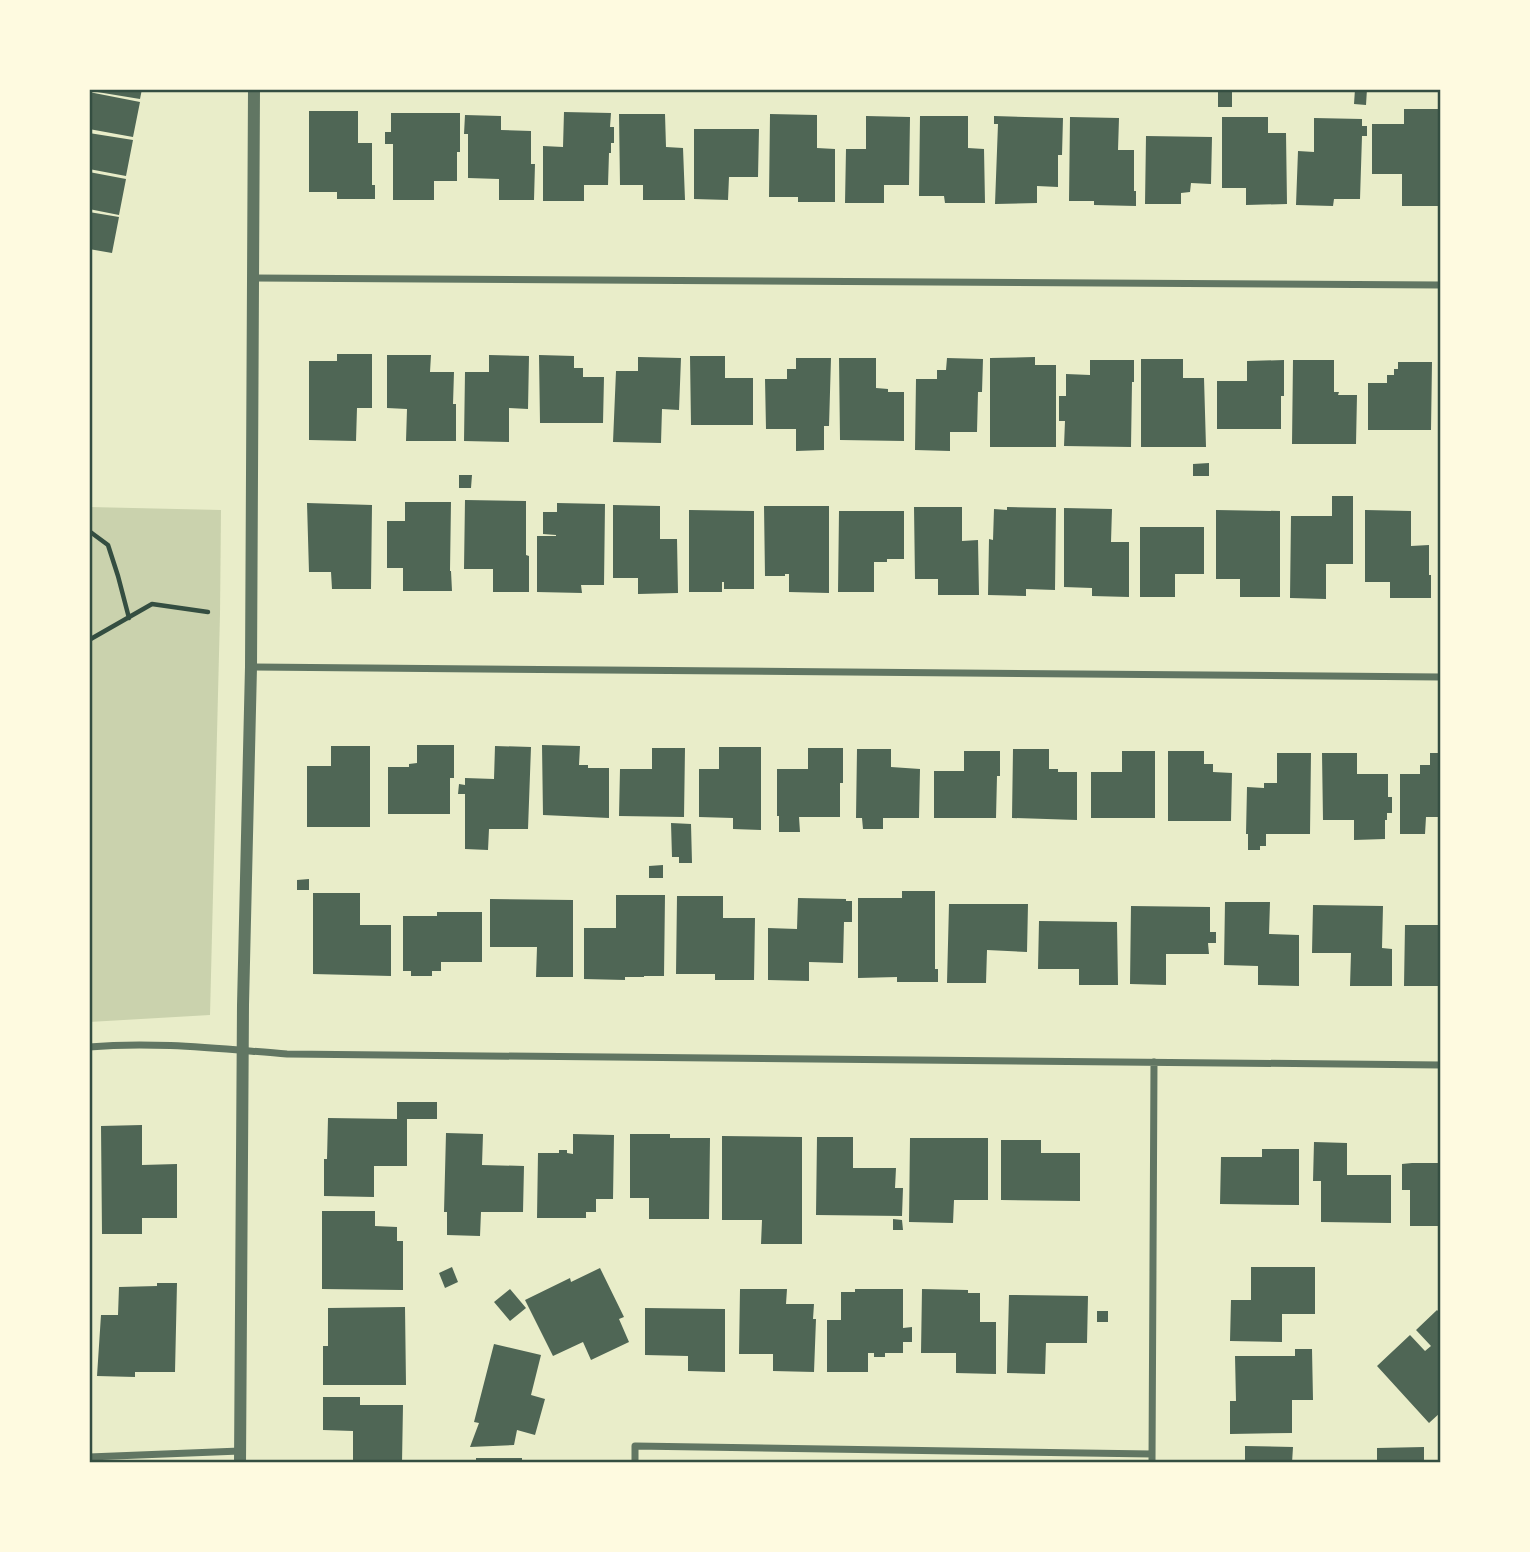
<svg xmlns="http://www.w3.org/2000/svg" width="1530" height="1552" viewBox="0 0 1530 1552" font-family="'Archivo Narrow',sans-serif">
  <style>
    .green { fill: #cad2ad }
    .building { fill: #4f6655 }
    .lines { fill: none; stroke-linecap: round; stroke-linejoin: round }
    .path { stroke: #344e41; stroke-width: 4.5 }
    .minor { stroke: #617663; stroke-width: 7 }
    .tertiary { stroke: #617663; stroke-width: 12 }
    .neatline { fill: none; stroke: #344e41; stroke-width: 2.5 }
  </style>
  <rect width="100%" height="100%" fill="#e9edc9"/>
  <path class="green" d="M 89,507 L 221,510 L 220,614 L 210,1015 L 89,1022 Z"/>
  <path class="building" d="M 91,89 L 142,89 L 140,99 L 91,91 Z
    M 1355,89 L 1367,89 L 1366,105 L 1354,104 Z
    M 1218,91 L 1232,91 L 1232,107 L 1218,107 Z
    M 89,92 L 140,102 L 133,137 L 89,129 Z
    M 1404,109 L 1438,109 L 1438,206 L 1402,206 L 1402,174 L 1372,174 L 1372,124 L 1404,124 Z
    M 309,111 L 358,111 L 358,143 L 372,143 L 372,185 L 375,185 L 375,199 L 337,199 L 337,192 L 309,192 Z
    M 564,112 L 611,113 L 610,127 L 614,127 L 614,143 L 611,143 L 611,153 L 609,153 L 608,185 L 584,185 L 584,201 L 543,201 L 543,146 L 563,147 Z
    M 391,113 L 460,113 L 460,152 L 457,152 L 457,181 L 434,181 L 434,200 L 393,200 L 393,144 L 385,144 L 385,132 L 391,132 Z
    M 619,114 L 665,114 L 666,147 L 683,148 L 685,200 L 643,200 L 643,185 L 620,185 Z
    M 770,114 L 817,115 L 817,148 L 835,149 L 835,202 L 798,202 L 798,197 L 769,197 Z
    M 465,115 L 501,116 L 501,130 L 531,131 L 531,164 L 535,164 L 534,200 L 499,200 L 499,179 L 468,178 L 468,134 L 464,134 Z
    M 866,116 L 910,117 L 909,185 L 884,185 L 884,203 L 845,203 L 846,149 L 866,149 Z
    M 920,116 L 968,116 L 968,148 L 984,149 L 985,203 L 945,203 L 944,196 L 919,196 Z
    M 994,116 L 1063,118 L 1062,155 L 1058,155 L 1058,187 L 1037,186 L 1037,203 L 995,204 L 998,124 L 994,124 Z
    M 1070,117 L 1119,118 L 1118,150 L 1134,150 L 1134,191 L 1136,191 L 1136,206 L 1094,205 L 1094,201 L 1069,201 Z
    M 1222,117 L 1268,117 L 1268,133 L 1286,133 L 1287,204 L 1246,205 L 1246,188 L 1222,188 Z
    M 1314,118 L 1362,119 L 1362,126 L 1367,126 L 1367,136 L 1362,136 L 1360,199 L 1334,199 L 1333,206 L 1296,205 L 1298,151 L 1314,152 Z
    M 694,129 L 759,129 L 758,177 L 729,177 L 728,200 L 694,199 Z
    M 89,133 L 133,140 L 126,176 L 89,169 Z
    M 1146,136 L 1212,137 L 1211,184 L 1191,183 L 1190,192 L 1181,193 L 1181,204 L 1145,204 Z
    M 89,172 L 126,179 L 119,215 L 89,209 Z
    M 89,212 L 119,217 L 112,253 L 89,249 Z
    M 337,354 L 372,354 L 372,408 L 357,408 L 356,441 L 309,440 L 309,361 L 337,361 Z
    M 387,355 L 431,355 L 430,372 L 454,372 L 453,404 L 456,404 L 456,441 L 406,441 L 407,409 L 387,408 Z
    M 489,355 L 529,356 L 528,409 L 509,408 L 509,442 L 464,441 L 465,372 L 489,372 Z
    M 539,355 L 574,356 L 574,368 L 583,368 L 583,377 L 604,377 L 603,423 L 540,423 Z
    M 690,356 L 725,356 L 725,378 L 753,378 L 753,425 L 691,425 Z
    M 638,357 L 681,358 L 679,410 L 662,409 L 661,443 L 613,442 L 616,371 L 638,371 Z
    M 1035,357 L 1035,365 L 1056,365 L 1056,447 L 990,447 L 990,358 Z
    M 796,358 L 831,358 L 829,426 L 824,426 L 824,450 L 796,451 L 796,429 L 766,429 L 765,379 L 787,379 L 787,369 L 796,369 Z
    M 839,358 L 876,358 L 876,388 L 888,389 L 888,392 L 904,392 L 904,441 L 840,440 Z
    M 947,358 L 983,359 L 982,392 L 978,392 L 977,432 L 950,432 L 950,451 L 915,450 L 916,379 L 937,379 L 937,370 L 946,370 Z
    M 1141,359 L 1183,359 L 1183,378 L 1204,378 L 1206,447 L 1141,447 Z
    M 1090,360 L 1134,360 L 1134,382 L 1132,382 L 1131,447 L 1064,446 L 1065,421 L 1059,421 L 1059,396 L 1066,396 L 1066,374 L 1090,375 Z
    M 1284,360 L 1284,396 L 1281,396 L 1281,429 L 1217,429 L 1217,381 L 1247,381 L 1247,361 Z
    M 1293,360 L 1334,360 L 1334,392 L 1339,392 L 1338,395 L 1357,395 L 1356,444 L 1292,444 Z
    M 1398,362 L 1432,362 L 1431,430 L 1368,430 L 1368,383 L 1387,383 L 1387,375 L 1394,375 L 1394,369 L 1398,369 Z
    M 1209,463 L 1209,476 L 1193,476 L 1193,464 Z
    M 459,475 L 472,475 L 471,488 L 459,488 Z
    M 1332,496 L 1353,496 L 1353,564 L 1326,564 L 1326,599 L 1290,598 L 1291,516 L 1332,516 Z
    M 465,500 L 526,501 L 526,555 L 529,556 L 529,592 L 493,592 L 493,569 L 464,569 Z
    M 405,502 L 451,502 L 450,571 L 451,571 L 452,591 L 403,591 L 403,568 L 387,568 L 387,521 L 405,521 Z
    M 307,503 L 372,505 L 371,589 L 332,589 L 331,572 L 309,572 Z
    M 557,503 L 605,504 L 604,585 L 581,585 L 582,593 L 537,592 L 537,536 L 556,536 L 556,535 L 543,534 L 543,512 L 557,512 Z
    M 613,505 L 660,506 L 660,539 L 677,539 L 678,593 L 638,594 L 638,578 L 613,578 Z
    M 764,506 L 829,506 L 829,593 L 789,592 L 789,574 L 785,574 L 785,576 L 765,576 Z
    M 914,507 L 962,507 L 962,541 L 978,540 L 979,595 L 938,595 L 938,579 L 915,579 Z
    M 1007,507 L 1056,508 L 1055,590 L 1026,589 L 1026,596 L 988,595 L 989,539 L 993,540 L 994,509 L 1007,510 Z
    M 1064,508 L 1112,509 L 1111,542 L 1129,542 L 1129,597 L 1092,596 L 1092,588 L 1064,587 Z
    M 689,510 L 754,511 L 754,589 L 724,589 L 724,582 L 722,582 L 722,592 L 689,592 Z
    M 1216,510 L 1280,511 L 1280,597 L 1240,597 L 1240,579 L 1216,579 Z
    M 1365,510 L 1411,511 L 1411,546 L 1429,545 L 1429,575 L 1431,575 L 1431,598 L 1390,598 L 1390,582 L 1365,582 Z
    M 839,511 L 904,511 L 904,559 L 887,559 L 887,562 L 874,562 L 874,592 L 838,592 Z
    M 1140,527 L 1204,527 L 1204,574 L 1175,574 L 1175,597 L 1140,597 Z
    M 417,745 L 454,745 L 454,778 L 450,778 L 450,814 L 388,814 L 388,767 L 409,767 L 409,764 L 417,763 Z
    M 542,745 L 580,746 L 579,765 L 588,765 L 588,768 L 609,768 L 609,818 L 543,815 Z
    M 331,746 L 370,746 L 370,827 L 307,827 L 307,766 L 331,766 Z
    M 495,746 L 531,747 L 528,829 L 489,829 L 488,850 L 465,849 L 465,794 L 458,794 L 459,784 L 465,785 L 465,778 L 494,779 Z
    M 719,747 L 761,747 L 761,830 L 733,829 L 733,818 L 699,817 L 699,769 L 719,769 Z
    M 652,748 L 685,748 L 684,817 L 619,816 L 620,769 L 652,769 Z
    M 808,748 L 843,748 L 843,783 L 840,783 L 840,817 L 799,817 L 800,832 L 779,832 L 779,816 L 777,816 L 777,769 L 808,769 Z
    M 857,749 L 891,749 L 891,767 L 920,769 L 919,818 L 883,818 L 883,829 L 863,829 L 862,818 L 856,818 Z
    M 1013,749 L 1049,749 L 1049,769 L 1058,769 L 1058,772 L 1077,772 L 1077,820 L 1012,818 Z
    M 964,751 L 1000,751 L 1000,776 L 997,776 L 996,818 L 934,818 L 934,771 L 964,771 Z
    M 1122,751 L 1155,751 L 1155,818 L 1091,818 L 1091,772 L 1122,772 Z
    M 1168,751 L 1204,751 L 1204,764 L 1213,764 L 1213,772 L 1232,773 L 1231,821 L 1168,821 Z
    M 1277,753 L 1311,753 L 1310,834 L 1266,834 L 1266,846 L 1260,846 L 1260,850 L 1248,850 L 1248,834 L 1246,834 L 1247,787 L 1264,788 L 1264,783 L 1277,783 Z
    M 1322,753 L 1357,753 L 1357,774 L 1388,774 L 1388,797 L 1392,797 L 1392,813 L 1387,813 L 1387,820 L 1385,820 L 1385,839 L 1354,840 L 1354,820 L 1323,820 Z
    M 1430,753 L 1441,753 L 1441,817 L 1426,817 L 1425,834 L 1400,834 L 1400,774 L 1420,774 L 1420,765 L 1430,765 Z
    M 671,823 L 691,824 L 692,863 L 679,863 L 679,857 L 672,857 Z
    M 663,865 L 663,878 L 649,878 L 649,866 Z
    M 309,879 L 309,890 L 297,890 L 297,880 Z
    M 902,891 L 935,891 L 935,969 L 938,969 L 938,982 L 897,982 L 897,977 L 858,978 L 858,898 L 902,898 Z
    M 313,893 L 360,893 L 360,925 L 391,925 L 391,976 L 313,974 Z
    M 616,895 L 665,895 L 664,976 L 644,976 L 644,977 L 625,977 L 625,980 L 584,979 L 584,928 L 616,928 Z
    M 677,896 L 723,896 L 723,918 L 755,918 L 754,980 L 715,980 L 715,974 L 676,974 Z
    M 798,898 L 846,899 L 846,901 L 852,901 L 852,922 L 844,922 L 843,963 L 809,962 L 809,981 L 768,980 L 768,928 L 797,929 Z
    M 490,899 L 573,900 L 573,977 L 536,977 L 537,947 L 490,947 Z
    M 1225,902 L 1270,902 L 1269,934 L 1299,935 L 1299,986 L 1258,985 L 1258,966 L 1224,965 Z
    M 1438,903 L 1441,903 L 1441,986 L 1404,986 L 1405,925 L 1438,925 Z
    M 949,904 L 1028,904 L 1027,952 L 987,950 L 986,983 L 947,983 Z
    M 1313,905 L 1383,906 L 1382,948 L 1392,949 L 1392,986 L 1350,986 L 1351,953 L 1312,953 Z
    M 1131,906 L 1210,907 L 1210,932 L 1216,932 L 1216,943 L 1208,943 L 1209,954 L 1166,954 L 1166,985 L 1130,984 Z
    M 437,912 L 482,912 L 482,962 L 441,962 L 441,971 L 432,971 L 432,976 L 411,976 L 411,971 L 403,971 L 403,916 L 437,916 Z
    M 1039,921 L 1117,922 L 1118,985 L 1079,985 L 1079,969 L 1038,969 Z
    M 397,1102 L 437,1102 L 437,1119 L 407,1119 L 407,1166 L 374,1166 L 374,1197 L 324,1196 L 324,1159 L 327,1159 L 328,1118 L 397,1119 Z
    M 142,1125 L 142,1165 L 177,1164 L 177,1218 L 142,1218 L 142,1234 L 102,1234 L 101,1126 Z
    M 446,1133 L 483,1134 L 482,1165 L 524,1166 L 523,1212 L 481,1212 L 480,1236 L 447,1235 L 447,1212 L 444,1212 Z
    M 573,1134 L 614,1135 L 613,1199 L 596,1199 L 596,1212 L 586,1212 L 586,1218 L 537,1218 L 538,1153 L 559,1153 L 559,1150 L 567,1150 L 567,1153 L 573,1154 Z
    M 630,1134 L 670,1134 L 670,1138 L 710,1138 L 709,1219 L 649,1219 L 649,1198 L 630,1198 Z
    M 722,1136 L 802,1137 L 802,1244 L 761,1244 L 762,1220 L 722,1220 Z
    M 817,1137 L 853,1137 L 853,1168 L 896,1168 L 895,1188 L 903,1188 L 902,1216 L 816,1215 Z
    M 910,1138 L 988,1138 L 988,1200 L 954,1200 L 953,1223 L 909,1222 Z
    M 1001,1140 L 1041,1140 L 1041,1153 L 1080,1153 L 1080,1201 L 1001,1200 Z
    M 1314,1142 L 1347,1143 L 1347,1175 L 1391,1175 L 1391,1223 L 1321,1222 L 1321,1181 L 1313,1181 Z
    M 1262,1149 L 1299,1149 L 1299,1205 L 1220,1204 L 1221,1157 L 1262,1157 Z
    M 1412,1163 L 1441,1163 L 1441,1226 L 1410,1226 L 1410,1190 L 1402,1190 L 1402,1164 Z
    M 322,1211 L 375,1211 L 375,1226 L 397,1227 L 397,1241 L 403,1241 L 403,1290 L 322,1289 Z
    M 893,1219 L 902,1220 L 903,1230 L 893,1230 Z
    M 452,1267 L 458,1282 L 445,1288 L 439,1273 Z
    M 1251,1267 L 1315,1267 L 1315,1314 L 1282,1314 L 1282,1342 L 1230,1341 L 1231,1300 L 1251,1300 Z
    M 600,1268 L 624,1317 L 619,1319 L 629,1342 L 591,1360 L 583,1342 L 553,1356 L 525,1300 L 570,1278 L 571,1282 Z
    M 157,1283 L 177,1283 L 175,1372 L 135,1372 L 135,1377 L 97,1376 L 101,1315 L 118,1315 L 119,1287 L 157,1286 Z
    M 510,1289 L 526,1308 L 510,1321 L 494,1302 Z
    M 740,1289 L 787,1289 L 786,1304 L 814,1304 L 813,1319 L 816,1319 L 814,1372 L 773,1371 L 773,1354 L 739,1354 Z
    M 855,1289 L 903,1289 L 903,1328 L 912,1327 L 912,1342 L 903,1342 L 903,1353 L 885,1353 L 885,1357 L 874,1357 L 874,1353 L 868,1353 L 868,1372 L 827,1372 L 827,1320 L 841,1320 L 841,1292 L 855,1292 Z
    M 922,1289 L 968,1290 L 968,1293 L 980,1293 L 980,1322 L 996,1322 L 996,1374 L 956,1373 L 956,1353 L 921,1353 Z
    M 1009,1295 L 1088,1296 L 1087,1343 L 1046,1343 L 1045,1374 L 1007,1373 Z
    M 405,1307 L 406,1385 L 323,1385 L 323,1346 L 328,1346 L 328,1308 Z
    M 645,1308 L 725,1309 L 725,1372 L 688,1371 L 688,1356 L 645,1355 Z
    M 1437,1310 L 1441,1314 L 1441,1412 L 1429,1423 L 1377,1366 L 1410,1335 L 1425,1351 L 1431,1346 L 1416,1330 Z
    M 1097,1311 L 1108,1311 L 1108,1322 L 1097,1322 Z
    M 494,1344 L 541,1355 L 531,1395 L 545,1399 L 535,1435 L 517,1430 L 514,1445 L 470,1447 L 479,1423 L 474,1422 Z
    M 1295,1349 L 1312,1349 L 1313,1400 L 1292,1400 L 1292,1433 L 1230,1434 L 1230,1401 L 1236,1401 L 1235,1356 L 1295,1356 Z
    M 323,1397 L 360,1397 L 360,1405 L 403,1405 L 402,1463 L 353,1463 L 353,1431 L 323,1430 Z
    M 1245,1446 L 1293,1447 L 1292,1463 L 1245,1463 Z
    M 1424,1447 L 1424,1463 L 1377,1463 L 1377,1448 Z
    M 476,1458 L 522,1458 L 522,1463 L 476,1463 Z"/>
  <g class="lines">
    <path class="path" d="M 89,531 L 108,545 L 118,576 L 129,618
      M 89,640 L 152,604 L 208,612"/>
    <path class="minor" d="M 253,278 L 1441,285
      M 251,667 L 1441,677
      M 89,1047 C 155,1041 221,1049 287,1054 L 1441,1065
      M 89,1457 L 240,1451
      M 635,1463 L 635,1446 L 1152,1454
      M 1152,1463 L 1154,1062"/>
    <path class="tertiary" d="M 240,1463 L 243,1005 L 251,667 L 254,89"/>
  </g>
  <rect width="1530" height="1552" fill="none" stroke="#fefae0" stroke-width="182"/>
  <rect x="91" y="91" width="1348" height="1370" class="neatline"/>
</svg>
